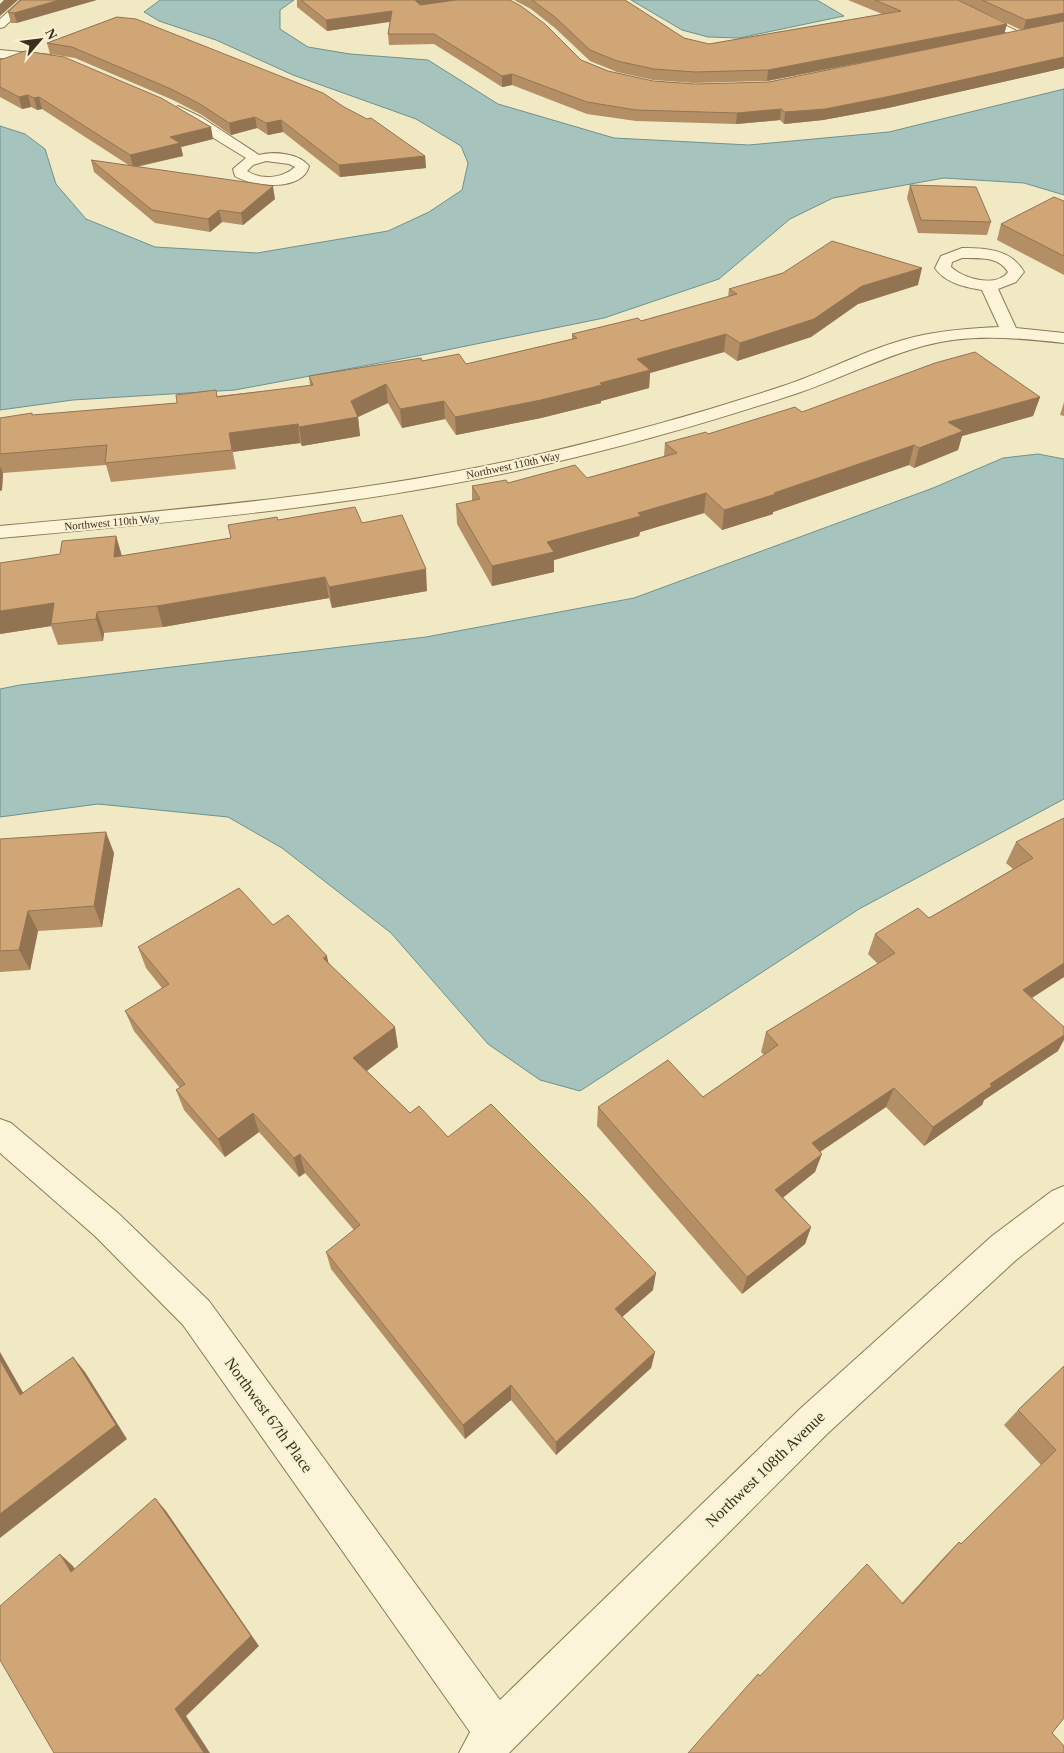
<svg xmlns="http://www.w3.org/2000/svg" width="1064" height="1753" viewBox="0 0 1064 1753" font-family="'Times New Roman',serif">
  <style>
    .water { fill: #a6c3be; stroke: #6c938d }
    .lines { fill: none; stroke-linecap: round; stroke-linejoin: round }
    .street-casing { stroke: #8c7959; stroke-width: 2 }
    .street { fill: #fbf4d8; fill-rule: evenodd }
    .wall { fill: #b48f66; fill-rule: evenodd }
    .shaded-wall { fill: #927453 }
    .building { fill: #d1a677; stroke: #927453 }
    .labels { text-anchor: middle; dominant-baseline: central; stroke-width: 4; stroke-linejoin: round; paint-order: stroke }
    .far-street-label { font-size: 11px; fill: #3c2f1e; stroke: #f8f1d4 }
    .near-street-label { font-size: 16px; fill: #3c2f1e; stroke: #f8f1d4 }
  </style>
  <rect width="100%" height="100%" fill="#f1e8c4"/>
  <path class="water" d="M 160,0 L 294,0 L 280,10 L 280,29 L 308,47 L 350,54 L 428,60 L 498,104 L 614,138 L 749,145 L 889,132 L 1064,89 L 1064,195 L 1024,183 L 944,178 L 833,198 L 790,219 L 719,279 L 604,318 L 417,356 L 235,390 L 73,400 L 0,410 L 0,126 L 25,134 L 45,149 L 56,184 L 86,219 L 155,247 L 257,253 L 388,231 L 429,212 L 462,190 L 468,163 L 461,146 L 416,119 L 293,75 L 216,40 L 159,21 L 144,12 Z
    M 631,0 L 817,0 L 844,16 L 739,38 L 708,37 L 682,30 Z
    M 1038,454 L 1064,459 L 1064,799 L 859,909 L 580,1091 L 540,1080 L 488,1044 L 391,933 L 282,848 L 228,817 L 98,804 L 0,817 L 0,689 L 20,685 L 426,637 L 634,598 L 933,488 L 1003,458 Z"/>
  <g class="lines">
    <g class="street-casing">
      <path id="street" d="M 21,0 L 32,0 L 4,27 L 0,28 L 0,19 Z
        M 939,0 L 953,0 L 1027,36 L 1025,38 L 1017,38 Z
        M 0,50 L 51,55 L 57,59 L 51,63 L 0,58 Z
        M 178,106 L 201,117 L 259,155 C 274,151 299,153 309,166 C 303,192 252,187 235,176 L 233,169 L 246,158 L 173,113 L 172,110 ZM 266,161 L 289,164 L 295,167 C 282,179 261,180 247,171 L 253,165 Z
        M 962,248 C 986,248 1011,249 1024,272 L 1016,282 L 998,289 L 1016,328 L 1064,333 L 1064,343 C 1017,338 969,333 923,346 C 879,358 838,380 795,394 C 713,421 631,445 547,464 C 368,506 183,521 0,538 L 0,526 C 182,509 366,495 545,453 C 625,434 704,412 783,386 C 829,371 874,345 923,335 C 948,330 974,328 999,327 L 982,290 C 965,287 945,283 935,268 L 941,256 ZM 962,258 C 978,258 999,256 1008,272 C 996,288 964,279 951,267 L 952,262 Z
        M 0,1119 L 11,1123 L 119,1214 L 209,1301 L 500,1700 L 801,1408 L 992,1236 L 1052,1191 L 1064,1186 L 1064,1222 L 1016,1260 L 827,1434 L 509,1753 L 459,1753 L 470,1732 L 183,1325 L 95,1236 L 0,1153 Z"/>
    </g>
    <use href="#street" class="street"/>
  </g>
  <path class="wall" d="M 21,0 L 17,23 L 11,23 L 8,12 Z
    M 297,0 L 510,0 L 581,60 L 608,71 L 653,81 L 695,84 L 769,82 L 896,56 L 767,81 L 694,83 L 653,80 L 617,72 L 590,61 L 555,28 L 531,9 L 514,0 L 625,0 L 684,38 L 709,44 L 882,14 L 848,0 L 1064,0 L 1064,68 L 888,108 L 823,120 L 784,124 L 780,120 L 736,124 L 636,121 L 587,114 L 512,85 L 502,87 L 434,44 L 389,45 L 388,34 L 390,22 L 327,31 L 297,7 ZM 979,10 L 1021,30 L 1004,34 L 1007,24 Z
    M 117,17 L 344,107 L 425,156 L 426,168 L 340,177 L 283,132 L 268,135 L 257,128 L 231,135 L 202,115 L 173,100 L 75,58 L 50,54 L 47,43 Z
    M 0,60 L 213,139 L 181,147 L 183,156 L 137,167 L 275,199 L 243,225 L 222,222 L 210,232 L 155,223 L 94,172 L 91,160 L 130,166 L 42,109 L 37,110 L 31,107 L 22,109 L 0,97 Z
    M 910,185 L 991,222 L 987,235 L 918,233 L 907,198 Z
    M 1064,201 L 1064,275 L 997,240 L 1001,224 Z
    M 918,285 L 858,304 L 811,337 L 737,361 L 724,352 L 650,373 L 649,388 L 601,401 L 601,403 L 541,418 L 456,435 L 445,419 L 402,428 L 388,403 L 358,417 L 360,436 L 302,446 L 300,443 L 232,452 L 236,469 L 111,482 L 106,465 L 3,473 L 2,490 L 0,491 L 0,418 L 177,403 L 217,396 L 310,386 L 309,376 L 422,361 L 466,364 L 572,339 L 572,334 L 641,321 L 728,297 L 729,289 Z
    M 1040,397 L 1033,416 L 962,436 L 958,450 L 914,468 L 909,465 L 773,512 L 773,514 L 722,530 L 704,513 L 640,532 L 639,536 L 554,560 L 554,572 L 492,586 L 457,524 L 456,504 L 472,501 L 472,486 L 508,483 L 587,478 L 664,456 L 665,443 L 708,434 L 802,412 Z
    M 1064,402 L 1064,416 L 1060,415 Z
    M 278,520 L 362,523 L 427,591 L 332,608 L 329,598 L 163,627 L 104,633 L 103,641 L 58,645 L 51,626 L 0,634 L 60,554 L 116,536 L 122,556 L 231,538 L 228,525 Z
    M 1064,818 L 1064,977 L 1032,998 L 1058,1051 L 984,1100 L 982,1105 L 924,1146 L 886,1107 L 820,1152 L 815,1172 L 783,1197 L 811,1227 L 805,1244 L 742,1294 L 597,1126 L 598,1107 L 703,1097 L 764,1055 L 761,1052 L 766,1032 L 878,964 L 868,954 L 875,934 L 929,918 L 1013,869 L 1006,863 L 1016,842 Z
    M 0,839 L 114,853 L 102,927 L 38,931 L 30,970 L 0,972 Z
    M 273,925 L 329,963 L 398,1047 L 367,1071 L 410,1113 L 448,1137 L 653,1290 L 622,1317 L 655,1352 L 651,1368 L 556,1455 L 511,1400 L 465,1439 L 331,1269 L 326,1252 L 354,1230 L 305,1173 L 299,1177 L 259,1132 L 225,1157 L 184,1110 L 176,1090 L 180,1088 L 134,1031 L 125,1011 L 162,988 L 146,968 L 138,947 Z
    M 1064,1366 L 1052,1733 L 760,1676 L 902,1603 L 946,1555 L 959,1542 L 961,1544 L 1041,1465 L 1004,1425 L 1018,1410 Z"/>
  <path class="shaded-wall" d="M 4,0 L 18,0 L 0,16 L 0,4 Z
    M 59,0 L 97,0 L 17,23 L 14,13 Z
    M 415,0 L 462,0 L 422,6 Z
    M 392,11 L 393,21 L 327,31 L 326,20 Z
    M 1064,13 L 1064,22 L 1023,31 L 1026,20 Z
    M 1007,24 L 1004,34 L 767,81 L 768,70 Z
    M 1064,57 L 1064,68 L 888,108 L 823,120 L 784,124 L 785,112 Z
    M 512,74 L 512,85 L 502,87 L 502,76 Z
    M 28,95 L 31,107 L 22,109 L 19,97 Z
    M 39,97 L 42,109 L 37,110 L 34,98 Z
    M 781,109 L 780,120 L 736,124 L 737,113 Z
    M 255,117 L 257,128 L 231,135 L 229,123 Z
    M 281,120 L 283,132 L 268,135 L 266,123 Z
    M 211,127 L 213,139 L 181,147 L 183,156 L 133,167 L 130,155 L 170,137 Z
    M 425,156 L 426,168 L 340,177 L 339,165 Z
    M 273,186 L 275,199 L 243,225 L 241,213 Z
    M 219,210 L 222,222 L 210,232 L 208,219 Z
    M 922,268 L 918,285 L 858,304 L 811,337 L 737,361 L 740,343 L 862,286 Z
    M 726,334 L 724,352 L 650,373 L 649,388 L 601,401 L 601,403 L 541,418 L 456,435 L 455,417 L 600,383 L 637,359 Z
    M 386,384 L 388,403 L 358,417 L 360,436 L 302,446 L 299,427 Z
    M 1040,397 L 1033,416 L 962,436 L 958,450 L 914,468 L 919,448 L 948,422 Z
    M 444,401 L 445,419 L 402,428 L 400,409 Z
    M 298,424 L 300,443 L 232,452 L 236,469 L 229,433 Z
    M 914,445 L 909,465 L 773,512 L 773,514 L 722,530 L 724,510 Z
    M 0,466 L 3,473 L 2,490 L 0,491 Z
    M 706,493 L 704,513 L 640,532 L 639,536 L 554,560 L 554,572 L 492,586 L 492,566 L 547,542 L 638,513 Z
    M 116,536 L 122,557 L 114,557 Z
    M 426,569 L 427,591 L 332,608 L 329,587 Z
    M 325,577 L 329,598 L 163,627 L 157,606 Z
    M 54,603 L 51,624 L 51,626 L 0,634 L 0,611 Z
    M 97,612 L 104,633 L 103,641 L 96,619 Z
    M 106,832 L 114,853 L 102,927 L 94,906 Z
    M 28,911 L 38,931 L 30,970 L 19,950 Z
    M 327,956 L 331,976 L 323,958 Z
    M 1064,963 L 1064,977 L 1013,1010 L 1023,990 Z
    M 395,1027 L 398,1047 L 357,1078 L 353,1058 Z
    M 1064,1035 L 1064,1040 L 1058,1051 L 984,1100 L 982,1105 L 924,1146 L 933,1127 L 990,1084 Z
    M 894,1088 L 886,1107 L 805,1162 L 812,1143 Z
    M 253,1113 L 259,1132 L 225,1157 L 218,1139 Z
    M 300,1154 L 305,1173 L 299,1177 L 294,1158 Z
    M 822,1154 L 815,1172 L 770,1208 L 775,1190 Z
    M 811,1227 L 805,1244 L 742,1294 L 747,1277 Z
    M 656,1273 L 653,1290 L 613,1325 L 615,1309 Z
    M 0,1352 L 33,1410 L 20,1395 L 0,1360 Z
    M 655,1352 L 651,1368 L 556,1455 L 556,1442 Z
    M 73,1357 L 85,1372 L 127,1439 L 0,1538 L 0,1514 Z
    M 511,1385 L 511,1400 L 465,1439 L 463,1425 Z
    M 155,1498 L 166,1511 L 259,1646 L 186,1716 L 210,1753 L 204,1753 L 175,1709 Z
    M 60,1554 L 73,1566 L 84,1583 L 71,1572 Z"/>
  <path class="building" d="M 21,0 L 59,0 L 14,13 L 8,12 Z
    M 301,0 L 415,0 L 420,5 L 456,0 L 510,0 L 521,6 L 545,24 L 581,60 L 608,71 L 653,81 L 695,84 L 769,82 L 1064,21 L 1064,57 L 891,96 L 825,109 L 785,112 L 781,109 L 737,113 L 636,110 L 587,102 L 512,74 L 502,76 L 434,34 L 388,34 L 392,11 L 326,20 Z
    M 532,0 L 625,0 L 684,38 L 709,44 L 901,11 L 875,0 L 958,0 L 1007,24 L 768,70 L 695,72 L 654,69 L 617,61 L 590,50 L 555,17 Z
    M 982,0 L 1064,0 L 1064,13 L 1026,20 Z
    M 117,17 L 136,19 L 323,93 L 344,107 L 367,119 L 371,118 L 425,156 L 339,165 L 281,120 L 266,123 L 255,117 L 229,123 L 200,104 L 171,89 L 72,47 L 47,43 Z
    M 25,51 L 64,57 L 161,98 L 211,127 L 170,137 L 180,143 L 130,155 L 39,97 L 34,98 L 28,95 L 19,97 L 0,87 L 0,60 Z
    M 91,160 L 273,186 L 241,213 L 219,210 L 208,219 L 152,210 Z
    M 910,185 L 976,187 L 991,222 L 921,220 Z
    M 1054,197 L 1064,201 L 1064,256 L 1001,224 Z
    M 832,241 L 922,268 L 862,286 L 814,319 L 740,343 L 726,334 L 637,359 L 650,370 L 600,383 L 602,385 L 541,400 L 455,417 L 444,401 L 400,409 L 386,384 L 351,401 L 358,417 L 299,427 L 298,424 L 229,433 L 232,450 L 105,463 L 107,445 L 0,454 L 0,418 L 32,413 L 32,415 L 177,403 L 176,395 L 216,390 L 217,397 L 313,385 L 309,376 L 421,358 L 422,361 L 459,354 L 466,364 L 577,338 L 572,334 L 638,318 L 641,321 L 737,294 L 729,289 L 783,273 Z
    M 975,352 L 1040,397 L 948,422 L 963,431 L 919,448 L 914,445 L 774,493 L 776,494 L 724,510 L 706,493 L 638,513 L 641,516 L 547,542 L 554,552 L 492,566 L 456,504 L 480,499 L 472,486 L 506,480 L 508,483 L 575,465 L 587,478 L 677,453 L 665,443 L 706,432 L 708,434 L 795,407 L 802,412 L 935,363 Z
    M 355,507 L 362,523 L 402,515 L 426,569 L 329,587 L 325,577 L 157,606 L 97,612 L 96,619 L 51,624 L 54,603 L 0,611 L 0,563 L 60,554 L 62,541 L 116,536 L 114,557 L 231,538 L 228,525 L 277,517 L 278,520 Z
    M 1064,818 L 1064,963 L 1023,990 L 1064,1027 L 1064,1035 L 990,1084 L 992,1086 L 933,1127 L 894,1088 L 812,1143 L 822,1154 L 775,1190 L 811,1227 L 747,1277 L 598,1107 L 668,1060 L 703,1097 L 778,1045 L 766,1032 L 895,953 L 875,934 L 918,908 L 929,918 L 1033,858 L 1016,842 Z
    M 106,832 L 94,906 L 28,911 L 19,950 L 0,951 L 0,839 Z
    M 239,888 L 273,925 L 288,915 L 327,956 L 323,958 L 395,1027 L 353,1058 L 410,1113 L 419,1106 L 448,1137 L 491,1104 L 587,1200 L 656,1273 L 615,1309 L 655,1352 L 556,1442 L 511,1385 L 463,1425 L 326,1252 L 360,1225 L 300,1154 L 294,1158 L 253,1113 L 218,1139 L 176,1090 L 185,1084 L 125,1011 L 169,984 L 138,947 Z
    M 73,1357 L 116,1425 L 0,1514 L 0,1360 L 20,1395 Z
    M 1064,1366 L 1064,1718 L 1052,1733 L 1064,1746 L 1064,1753 L 688,1753 L 758,1674 L 760,1676 L 867,1564 L 903,1604 L 959,1542 L 961,1544 L 1056,1450 L 1018,1410 Z
    M 155,1498 L 251,1636 L 175,1709 L 204,1753 L 54,1753 L 0,1660 L 0,1606 L 60,1554 L 71,1572 Z"/>
  <g class="labels">
    <g class="far-street-label">
      <text transform="translate(513 465) rotate(-12)">Northwest 110th Way</text>
      <text transform="translate(112 522) rotate(-5)">Northwest 110th Way</text>
    </g>
    <g class="near-street-label">
      <text transform="translate(269 1415) rotate(54)">Northwest 67th Place</text>
      <text transform="translate(765 1469) rotate(-44)">Northwest 108th Avenue</text>
    </g>
  </g>
  <g transform="translate(40 40) rotate(62)" stroke="#f8f1d4" stroke-width="4" paint-order="stroke">
  <path d="M0-4L9 19L0 12L-9 19Z" fill="#3c2f1e"/>
  <text y="-8" font-size="14" font-weight="bold" text-anchor="middle" fill="#3c2f1e">N</text>
  </g>
</svg>
